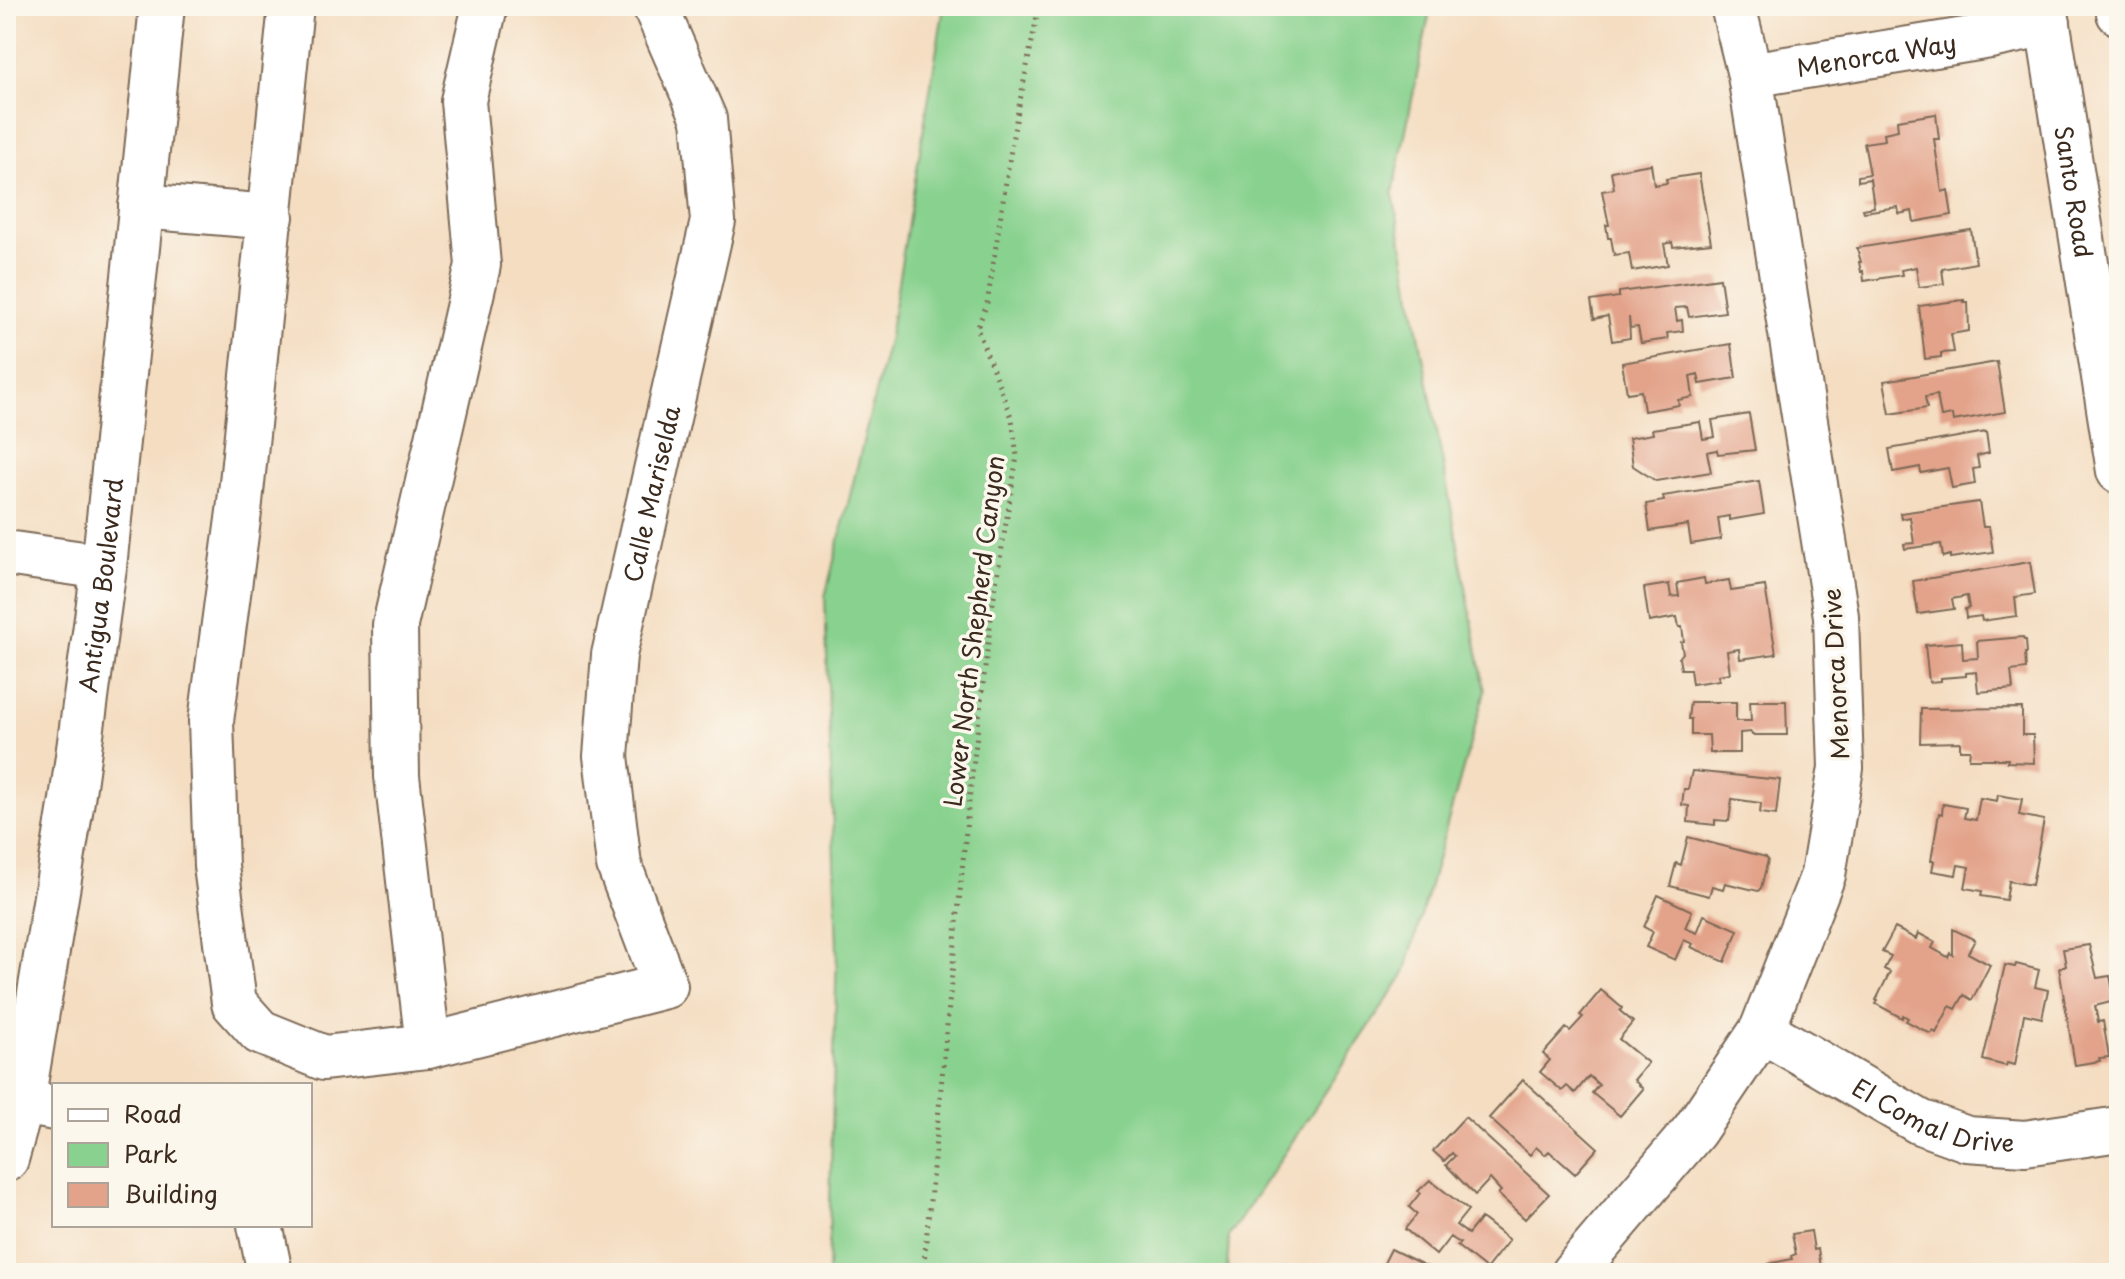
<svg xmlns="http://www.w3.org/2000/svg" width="2125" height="1279" viewBox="0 0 2125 1279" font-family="'Playpen Sans',sans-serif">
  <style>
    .green { fill: #88d18e; stroke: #627e56; stroke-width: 2 }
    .building { fill: #e3a38a }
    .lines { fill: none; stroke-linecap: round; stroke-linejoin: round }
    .minor-casing { stroke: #7c6957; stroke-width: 48 }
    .major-casing { stroke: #7c6957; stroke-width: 48 }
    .path { stroke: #7c6957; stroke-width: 5; stroke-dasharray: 2 6; stroke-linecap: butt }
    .minor { stroke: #fff; stroke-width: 44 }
    .major { stroke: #fff; stroke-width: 44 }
    .labels { text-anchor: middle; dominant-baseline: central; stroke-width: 7; stroke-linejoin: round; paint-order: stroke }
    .street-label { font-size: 24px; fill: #3b2a1e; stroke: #fbf7ec }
  </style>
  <rect width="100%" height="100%" fill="#fbf7ec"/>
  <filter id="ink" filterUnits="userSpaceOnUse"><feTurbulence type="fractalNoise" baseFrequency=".0125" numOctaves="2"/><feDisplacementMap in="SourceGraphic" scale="16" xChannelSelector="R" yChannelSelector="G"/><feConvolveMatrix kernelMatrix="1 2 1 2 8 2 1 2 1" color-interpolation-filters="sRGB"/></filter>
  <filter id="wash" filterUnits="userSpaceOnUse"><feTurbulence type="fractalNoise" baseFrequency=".006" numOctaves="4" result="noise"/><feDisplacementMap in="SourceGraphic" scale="32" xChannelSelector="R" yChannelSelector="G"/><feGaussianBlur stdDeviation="1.8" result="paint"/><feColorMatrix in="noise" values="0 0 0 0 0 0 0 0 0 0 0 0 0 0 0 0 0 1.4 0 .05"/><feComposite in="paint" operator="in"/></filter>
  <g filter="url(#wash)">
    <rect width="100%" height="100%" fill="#f4ddc1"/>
    <path class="green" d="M 944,6 L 1431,6 L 1393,194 L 1485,691 L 1405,973 L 1229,1236 L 1227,1273 L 828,1273 L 837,950 L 825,597 L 889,337 Z"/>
    <g id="blocks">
      <path class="building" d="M 1936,114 L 1939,139 L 1934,139 L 1942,192 L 1948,190 L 1952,215 L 1914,222 L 1912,211 L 1899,214 L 1898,207 L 1864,212 L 1863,209 L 1874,207 L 1870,179 L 1858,181 L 1858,176 L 1870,174 L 1864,143 L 1885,140 L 1884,133 L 1898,130 L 1897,120 Z
        M 1651,164 L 1654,185 L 1667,183 L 1666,179 L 1699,174 L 1711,243 L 1673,247 L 1672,242 L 1664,244 L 1668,265 L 1632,271 L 1629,253 L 1614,255 L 1611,238 L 1608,238 L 1606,225 L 1609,225 L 1602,191 L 1614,189 L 1611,171 Z
        M 1971,230 L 1976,263 L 1942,269 L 1944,284 L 1919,287 L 1916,267 L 1901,270 L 1902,275 L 1864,281 L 1863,271 L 1861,272 L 1859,262 L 1861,262 L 1857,248 Z
        M 1720,278 L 1725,312 L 1689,317 L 1687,307 L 1675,308 L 1677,321 L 1682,320 L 1683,331 L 1667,333 L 1668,339 L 1641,343 L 1638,327 L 1630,328 L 1629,317 L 1630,338 L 1612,341 L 1608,316 L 1594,319 L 1591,301 L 1619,297 L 1619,292 Z
        M 1964,300 L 1964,302 L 1968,302 L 1969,331 L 1951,334 L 1954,352 L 1941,353 L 1941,357 L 1925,359 L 1919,306 Z
        M 1731,344 L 1736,378 L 1700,384 L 1698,374 L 1690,376 L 1693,397 L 1678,400 L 1679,405 L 1644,411 L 1641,391 L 1627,393 L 1622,363 Z
        M 1997,362 L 2005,412 L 1953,421 L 1952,415 L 1941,417 L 1937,395 L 1925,397 L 1927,408 L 1890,414 L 1884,381 Z
        M 1749,414 L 1755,450 L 1718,454 L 1717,450 L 1707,452 L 1711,472 L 1656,481 L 1633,466 L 1629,438 L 1653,434 L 1652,429 L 1700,422 L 1703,439 L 1715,437 L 1712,420 Z
        M 1986,432 L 1989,453 L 1977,456 L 1979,468 L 1973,469 L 1975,484 L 1952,488 L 1948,468 L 1921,473 L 1920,467 L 1893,472 L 1889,449 Z
        M 1759,481 L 1764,514 L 1729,520 L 1729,516 L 1718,518 L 1721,539 L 1691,544 L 1688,525 L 1650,531 L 1646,504 L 1664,501 L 1663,496 Z
        M 1979,502 L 1983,527 L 1989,527 L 1993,552 L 1950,558 L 1950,555 L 1943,557 L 1941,544 L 1905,549 L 1904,544 L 1914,543 L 1910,517 L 1901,519 L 1900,513 Z
        M 2030,562 L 2035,594 L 2015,597 L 2017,616 L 1982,621 L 1981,616 L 1966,618 L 1965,609 L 1969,608 L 1967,596 L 1952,599 L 1954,609 L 1918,614 L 1913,581 Z
        M 1704,578 L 1705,584 L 1729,580 L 1731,591 L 1765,586 L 1776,654 L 1740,659 L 1739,649 L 1727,651 L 1730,673 L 1718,675 L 1719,680 L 1692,684 L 1690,669 L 1681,669 L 1679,658 L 1683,653 L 1681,642 L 1684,641 L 1682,627 L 1679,627 L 1677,617 L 1649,622 L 1644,588 L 1669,584 L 1671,597 L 1679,596 L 1677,583 Z
        M 2023,637 L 2024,640 L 2026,640 L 2027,653 L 2025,653 L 2026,669 L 2011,671 L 2013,689 L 1978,692 L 1976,672 L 1966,673 L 1966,676 L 1941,678 L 1941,681 L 1929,682 L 1925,645 L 1962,642 L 1963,659 L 1978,658 L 1977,641 Z
        M 1750,701 L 1786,701 L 1787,735 L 1752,735 L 1751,732 L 1740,733 L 1740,753 L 1710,753 L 1709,735 L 1691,735 L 1691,719 L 1688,719 L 1690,702 L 1736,702 L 1736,721 L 1751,721 Z
        M 2022,708 L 2022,735 L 2033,735 L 2034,763 L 2007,762 L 2008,759 L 1969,759 L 1970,750 L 1960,750 L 1960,742 L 1920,743 L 1921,709 Z
        M 1692,771 L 1780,780 L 1776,815 L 1760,813 L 1761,803 L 1732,799 L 1729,821 L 1715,820 L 1715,825 L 1688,822 L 1689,806 L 1682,805 L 1684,789 L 1688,789 Z
        M 1998,795 L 2022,799 L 2019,815 L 2044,820 L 2032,885 L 2009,881 L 2006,900 L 1981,896 L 1982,891 L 1965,888 L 1969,867 L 1958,865 L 1956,875 L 1932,871 L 1934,861 L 1931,861 L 1939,813 L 1942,814 L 1943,804 L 1966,808 L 1964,818 L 1976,820 L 1980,798 L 1997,801 Z
        M 1688,837 L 1766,857 L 1768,860 L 1761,888 L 1758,891 L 1725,883 L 1723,889 L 1712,886 L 1709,896 L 1670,886 L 1676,863 L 1681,865 Z
        M 1658,895 L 1692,911 L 1685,928 L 1697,933 L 1704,915 L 1738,930 L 1725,962 L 1691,947 L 1693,944 L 1684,940 L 1675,960 L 1646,947 L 1653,932 L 1644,927 Z
        M 1895,928 L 1916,939 L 1918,933 L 1935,942 L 1932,948 L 1948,957 L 1950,953 L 1953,955 L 1953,929 L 1975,940 L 1968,953 L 1990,965 L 1972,1000 L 1964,995 L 1956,1009 L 1950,1006 L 1936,1033 L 1933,1031 L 1931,1034 L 1906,1021 L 1908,1018 L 1903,1015 L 1902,1018 L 1876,1004 L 1878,1001 L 1876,1000 L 1890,972 L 1884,969 L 1891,956 L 1882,952 Z
        M 2089,945 L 2097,978 L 2110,976 L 2115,1001 L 2095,1006 L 2098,1022 L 2103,1021 L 2109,1057 L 2099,1058 L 2100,1061 L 2075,1065 L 2059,968 L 2066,966 L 2063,949 Z
        M 2016,964 L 2039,970 L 2035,987 L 2048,990 L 2042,1018 L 2024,1014 L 2015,1065 L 2007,1063 L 2006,1066 L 1983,1060 L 2005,965 L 2015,967 Z
        M 1601,990 L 1622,1008 L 1620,1011 L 1633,1022 L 1619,1039 L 1648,1063 L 1634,1080 L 1643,1089 L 1620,1116 L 1592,1093 L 1599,1085 L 1589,1076 L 1575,1093 L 1567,1086 L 1562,1091 L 1540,1072 L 1550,1060 L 1543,1054 L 1566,1028 L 1570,1031 L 1583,1017 L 1580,1015 Z
        M 1523,1080 L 1598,1148 L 1575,1174 L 1549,1151 L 1545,1155 L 1536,1147 L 1530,1155 L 1489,1118 Z
        M 1465,1117 L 1549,1194 L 1525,1219 L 1498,1194 L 1501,1191 L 1490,1179 L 1475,1195 L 1446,1165 L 1455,1156 L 1452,1153 L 1444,1161 L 1433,1151 Z
        M 1430,1180 L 1468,1210 L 1456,1225 L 1468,1234 L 1481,1218 L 1509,1240 L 1486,1269 L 1457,1246 L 1460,1243 L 1450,1237 L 1436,1255 L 1405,1229 L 1417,1214 L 1409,1207 L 1420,1193 L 1418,1191 Z
        M 1811,1231 L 1814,1250 L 1818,1249 L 1822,1273 L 1770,1273 L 1768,1264 L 1792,1259 L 1791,1256 L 1796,1254 L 1792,1234 Z
        M 1391,1249 L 1440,1273 L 1386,1273 L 1388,1268 L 1383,1265 Z
        M 2119,1266 L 2119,1273 L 2090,1273 L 2090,1272 Z"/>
    </g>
  </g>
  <g filter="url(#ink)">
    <use href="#blocks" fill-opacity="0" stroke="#7c6957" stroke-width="2"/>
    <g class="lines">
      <g class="minor-casing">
        <g id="minor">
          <path id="s1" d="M 291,6 L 239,512 L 211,721 L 216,866 L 234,1003 L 260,1032 L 324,1058 L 428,1046 L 665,986 L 619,865 L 606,756 L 614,655 L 713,221 L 704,119 L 655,6"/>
          <path id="s2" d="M 1750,75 L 1990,36 L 2048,24"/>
          <path d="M 141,206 L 271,217"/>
          <path d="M 6,553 L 104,567"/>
          <path id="s3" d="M 1762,1030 L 1920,1122 L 1967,1139 L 2025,1143 L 2119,1129"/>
          <path d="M 428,1046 L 397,776 L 395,625 L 478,265 L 463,101 L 485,6"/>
          <path d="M 22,1102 L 54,1108"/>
          <path d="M 260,1225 L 270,1273"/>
          <path d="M 1573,1273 L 1694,1131 L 1762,1030 L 1823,875 L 1841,768 L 1836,616 L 1750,75 L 1733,6"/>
        </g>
      </g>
      <g class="major-casing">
        <g id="major">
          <path id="s4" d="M 2045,6 L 2119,471"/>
          <path d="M 2118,6 L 2119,13"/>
          <path id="s5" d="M 6,1159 L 22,1102 L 72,800 L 104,567 L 162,6"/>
        </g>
      </g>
      <path class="path" d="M 923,1273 L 968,809 L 993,602 L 1017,456 L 1012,419 L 977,328 L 987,304 L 1013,136 L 1039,6"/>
      <use href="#minor" class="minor"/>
      <use href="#major" class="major"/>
    </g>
  </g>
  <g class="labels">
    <g class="street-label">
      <text stroke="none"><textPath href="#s2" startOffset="128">Menorca Way</textPath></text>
      <text stroke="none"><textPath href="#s4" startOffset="188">Santo Road</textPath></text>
      <text stroke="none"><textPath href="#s1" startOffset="1966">Calle Mariselda</textPath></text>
      <text stroke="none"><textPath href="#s5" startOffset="582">Antigua Boulevard</textPath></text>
      <text transform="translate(973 631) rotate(-83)">Lower North Shepherd Canyon</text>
      <text transform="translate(1835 674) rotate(-93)">Menorca Drive</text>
      <text stroke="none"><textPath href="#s3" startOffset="194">El Comal Drive</textPath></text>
    </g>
  </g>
  <rect width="2125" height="1279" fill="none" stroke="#fbf7ec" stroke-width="32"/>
  <rect x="52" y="1083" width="260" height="144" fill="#fbf7ec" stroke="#aea59a" stroke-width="2"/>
  <rect x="68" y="1109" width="40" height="12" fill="#ffffff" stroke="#aea59a" stroke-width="2"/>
  <text x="124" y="1123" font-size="24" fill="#3b2a1e">Road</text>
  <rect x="68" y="1143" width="40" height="24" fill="#88d18e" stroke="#aea59a" stroke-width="2"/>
  <text x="124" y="1163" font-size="24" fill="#3b2a1e">Park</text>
  <rect x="68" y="1183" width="40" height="24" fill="#e3a38a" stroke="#aea59a" stroke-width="2"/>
  <text x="124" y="1203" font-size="24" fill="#3b2a1e">Building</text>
</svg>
